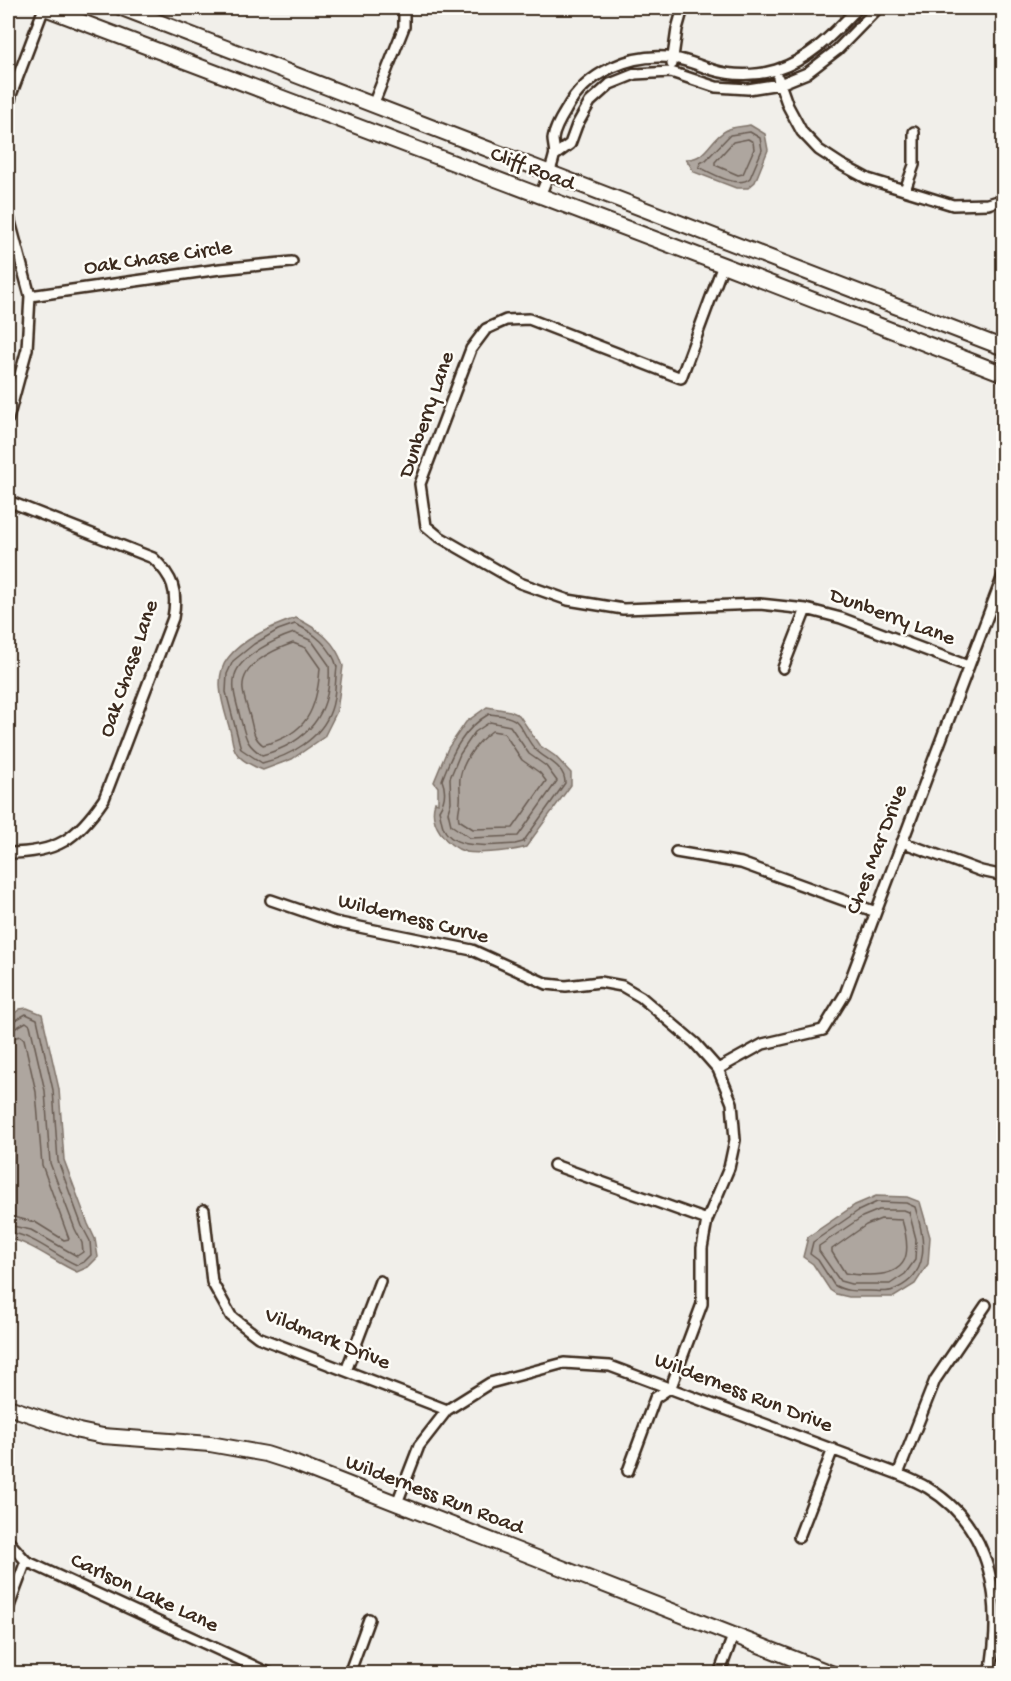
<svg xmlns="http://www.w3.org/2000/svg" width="1011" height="1681" viewBox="0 0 1011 1681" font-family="'Gochi Hand',sans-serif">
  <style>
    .water { fill: #aea69f; stroke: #80746b; stroke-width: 1.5 }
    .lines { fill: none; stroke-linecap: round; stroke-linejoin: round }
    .shore { stroke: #695c52; stroke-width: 1.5 }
    .street-casing { stroke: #3b2a1e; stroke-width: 14 }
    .secondary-casing { stroke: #3b2a1e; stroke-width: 18 }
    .street { stroke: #fdfcf7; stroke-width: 9 }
    .secondary { stroke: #fdfcf7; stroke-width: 14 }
    .labels { text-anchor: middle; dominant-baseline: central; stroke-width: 5; stroke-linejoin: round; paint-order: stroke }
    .street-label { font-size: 22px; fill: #3b2a1e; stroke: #fdfcf7 }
  </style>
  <rect width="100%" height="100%" fill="#f1efea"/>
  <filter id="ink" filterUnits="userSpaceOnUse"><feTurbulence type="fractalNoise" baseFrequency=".0167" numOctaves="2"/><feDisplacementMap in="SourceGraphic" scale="12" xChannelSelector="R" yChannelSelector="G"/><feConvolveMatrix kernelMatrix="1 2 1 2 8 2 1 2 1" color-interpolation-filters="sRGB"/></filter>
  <g filter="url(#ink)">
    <path class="water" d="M 750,125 L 765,134 L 768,150 L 755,182 L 748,188 L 736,188 L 694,172 L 686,159 C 707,160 710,138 727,130 C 733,126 743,127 750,125 Z
      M 296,618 C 318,629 336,641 343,666 L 337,711 L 324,737 L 292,759 L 263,770 C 255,767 240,760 236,752 C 232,746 232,736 230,730 C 224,708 212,678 228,658 C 242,639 275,625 296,618 Z
      M 487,707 L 510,711 L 519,715 L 539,745 L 555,756 L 571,773 L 571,785 L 526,847 C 516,851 477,854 466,852 C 446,846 428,823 435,802 L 438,803 L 438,787 L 434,782 L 448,748 L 466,722 Z
      M 27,1008 L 42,1014 L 59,1089 L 64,1160 L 88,1224 L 95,1239 L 98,1257 L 88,1267 L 77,1272 C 53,1261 33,1244 8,1238 L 8,1018 L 20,1009 Z
      M 876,1196 L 907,1197 L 920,1202 L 930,1237 L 928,1264 L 915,1284 L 894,1297 L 849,1297 L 836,1294 L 830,1290 L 813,1264 L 803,1257 L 808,1237 L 855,1205 Z"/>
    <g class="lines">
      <path class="shore" d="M 750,132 L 760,138 L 762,150 L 750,178 C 738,189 711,173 699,167 L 700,163 L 706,160 L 730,135 Z
        M 748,139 L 753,142 L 754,149 L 743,174 L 738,175 L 715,165 L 715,162 L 733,142 Z
        M 295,624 C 313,632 332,647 337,667 C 335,680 336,697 331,710 C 321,739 290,756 262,763 L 241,749 L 226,692 L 227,674 L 233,661 L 254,644 L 278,630 Z
        M 294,633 L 312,641 L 329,665 C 332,713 308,743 262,755 C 244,743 246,736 240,717 C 237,703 231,689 235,675 C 240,656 276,639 294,633 Z
        M 293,643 L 306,648 L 320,668 C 317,710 307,734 263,745 C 253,738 253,728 250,717 C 248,709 244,699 243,690 C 240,665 273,650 293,643 Z
        M 489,714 C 497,715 510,715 516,721 C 524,729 527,741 535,749 C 545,760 565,765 565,783 L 523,842 L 515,844 C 496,845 454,851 444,829 C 441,823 441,816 439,810 C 445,801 446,790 442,780 C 452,753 463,729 489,714 Z
        M 490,722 L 510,726 L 529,754 L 546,766 L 557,781 L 518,836 L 470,838 L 451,825 L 448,812 L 451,802 L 450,778 L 460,754 L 475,732 Z
        M 492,731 L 504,733 L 522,760 L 540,773 L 546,781 L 513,828 L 473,829 L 459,820 C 457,813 460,809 460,802 C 461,794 459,785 460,778 C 463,760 478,741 492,731 Z
        M 8,1023 L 12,1022 L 26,1014 L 37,1019 L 53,1090 L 58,1161 L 82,1226 L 90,1241 L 91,1255 L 84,1262 L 77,1265 C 54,1255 33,1235 8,1232
        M 8,1030 L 14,1029 L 26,1022 L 30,1025 L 45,1091 L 50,1163 L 75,1229 L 82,1243 L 83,1252 L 77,1256 L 31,1230 L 8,1225
        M 8,1039 L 21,1036 L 24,1039 L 36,1092 L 42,1165 L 69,1239 L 64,1240 L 35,1222 L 8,1216
        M 877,1202 L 906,1203 L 915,1207 C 925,1238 932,1275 893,1290 C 887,1293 877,1291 870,1291 C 857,1291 845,1292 834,1285 L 818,1260 L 810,1254 L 813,1242 L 858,1211 Z
        M 879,1210 L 904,1210 L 909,1212 L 916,1239 L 915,1260 L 905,1274 L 890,1284 L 851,1284 L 840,1281 L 819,1251 L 819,1246 L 862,1217 Z
        M 881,1219 L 902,1220 C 912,1254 909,1275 869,1275 C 861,1275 853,1275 845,1273 L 832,1252 L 832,1249 L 866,1225 Z"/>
      <g class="street-casing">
        <path id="street" d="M 672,64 L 677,29 L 683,8
          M 778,78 L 788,106 L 802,132 L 819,150 L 842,165 L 868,179 L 953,205 L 988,204 L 1004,199
          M 373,105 L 404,27 L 404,8
          M 8,113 L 11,95 L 44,8
          M 555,155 L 570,144 L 577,125 L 590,102 L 610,84 L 635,74 L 671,72 L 716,87 L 748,89 L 780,84 L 807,73 L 837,50 L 878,8
          M 905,190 L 914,165 L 914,132
          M 540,196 C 545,183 551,170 554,157 C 556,151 553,145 553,139 C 554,130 561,118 566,110 C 586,72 632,52 674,58 C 687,60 700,66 713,70 C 732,76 756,76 776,70 C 811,59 834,33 858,8
          M 8,214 L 30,296 L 27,349 L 8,419
          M 723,265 L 681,378 L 529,319 L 506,320 L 486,329 L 471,349 L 420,484 L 426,526 L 438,536 L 520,583 L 568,600 L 623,609 L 760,604 L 806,609 L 841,618 L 968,666
          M 30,296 L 220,269 L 292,262
          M 8,501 L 153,558 C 173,577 178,591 173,618 L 104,799 C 77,839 57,853 8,853
          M 783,668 L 806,609
          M 902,842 L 981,871 L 1004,876
          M 676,852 L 741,863 L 876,912
          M 271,900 L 335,922 L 472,950 L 547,984 L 566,986 L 600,982 L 622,986 L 641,997 L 695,1043 L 718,1069 L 732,1103 L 735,1140 L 729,1168 L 707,1220 L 702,1248 L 702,1304 L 671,1387 L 655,1398 L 628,1471
          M 718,1069 L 763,1044 L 823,1030 L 845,994 L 1004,573
          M 554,1165 L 707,1220
          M 204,1210 L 212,1282 L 231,1316 L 258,1337 L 447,1410
          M 346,1371 L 380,1281
          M 898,1474 L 935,1380 L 986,1305
          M 397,1503 L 419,1446 L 447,1410 L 490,1383 L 564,1363 L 610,1366 L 898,1474 C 908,1478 918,1482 928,1488 C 994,1528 1003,1604 990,1674
          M 799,1537 L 833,1449
          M 8,1541 L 26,1561 L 271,1674
          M 8,1609 L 26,1561
          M 349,1674 L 369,1619
          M 719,1674 L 733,1636"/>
      </g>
      <g class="secondary-casing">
        <path id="secondary" d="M 45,8 L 723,265 L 1004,374
          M 122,8 L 1004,348
          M 8,1407 L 79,1431 L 103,1436 L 210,1444 L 266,1454 L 291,1462 L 833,1674"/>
      </g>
      <use href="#street" class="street"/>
      <use href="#secondary" class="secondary"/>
    </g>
  </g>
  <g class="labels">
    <g class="street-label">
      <text transform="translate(532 170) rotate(21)">Cliff Road</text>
      <text transform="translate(158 259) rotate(-8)">Oak Chase Circle</text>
      <text transform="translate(428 415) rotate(-71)">Dunberry Lane</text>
      <text transform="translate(892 618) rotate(20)">Dunberry Lane</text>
      <text transform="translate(130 669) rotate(-71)">Oak Chase Lane</text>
      <text transform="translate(878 850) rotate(-69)">Ches Mar Drive</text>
      <text transform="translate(413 920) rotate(14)">Wilderness Curve</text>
      <text transform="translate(327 1340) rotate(22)">Vildmark Drive</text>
      <text transform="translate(743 1394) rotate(21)">Wilderness Run Drive</text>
      <text transform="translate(434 1496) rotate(21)">Wilderness Run Road</text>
      <text transform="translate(144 1594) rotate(25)">Carlson Lake Lane</text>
    </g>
  </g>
  <rect width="1011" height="1681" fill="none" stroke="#fdfcf7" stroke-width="30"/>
  <rect x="15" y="15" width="981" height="1651" fill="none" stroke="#3b2a1e" stroke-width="2" filter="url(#ink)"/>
</svg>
